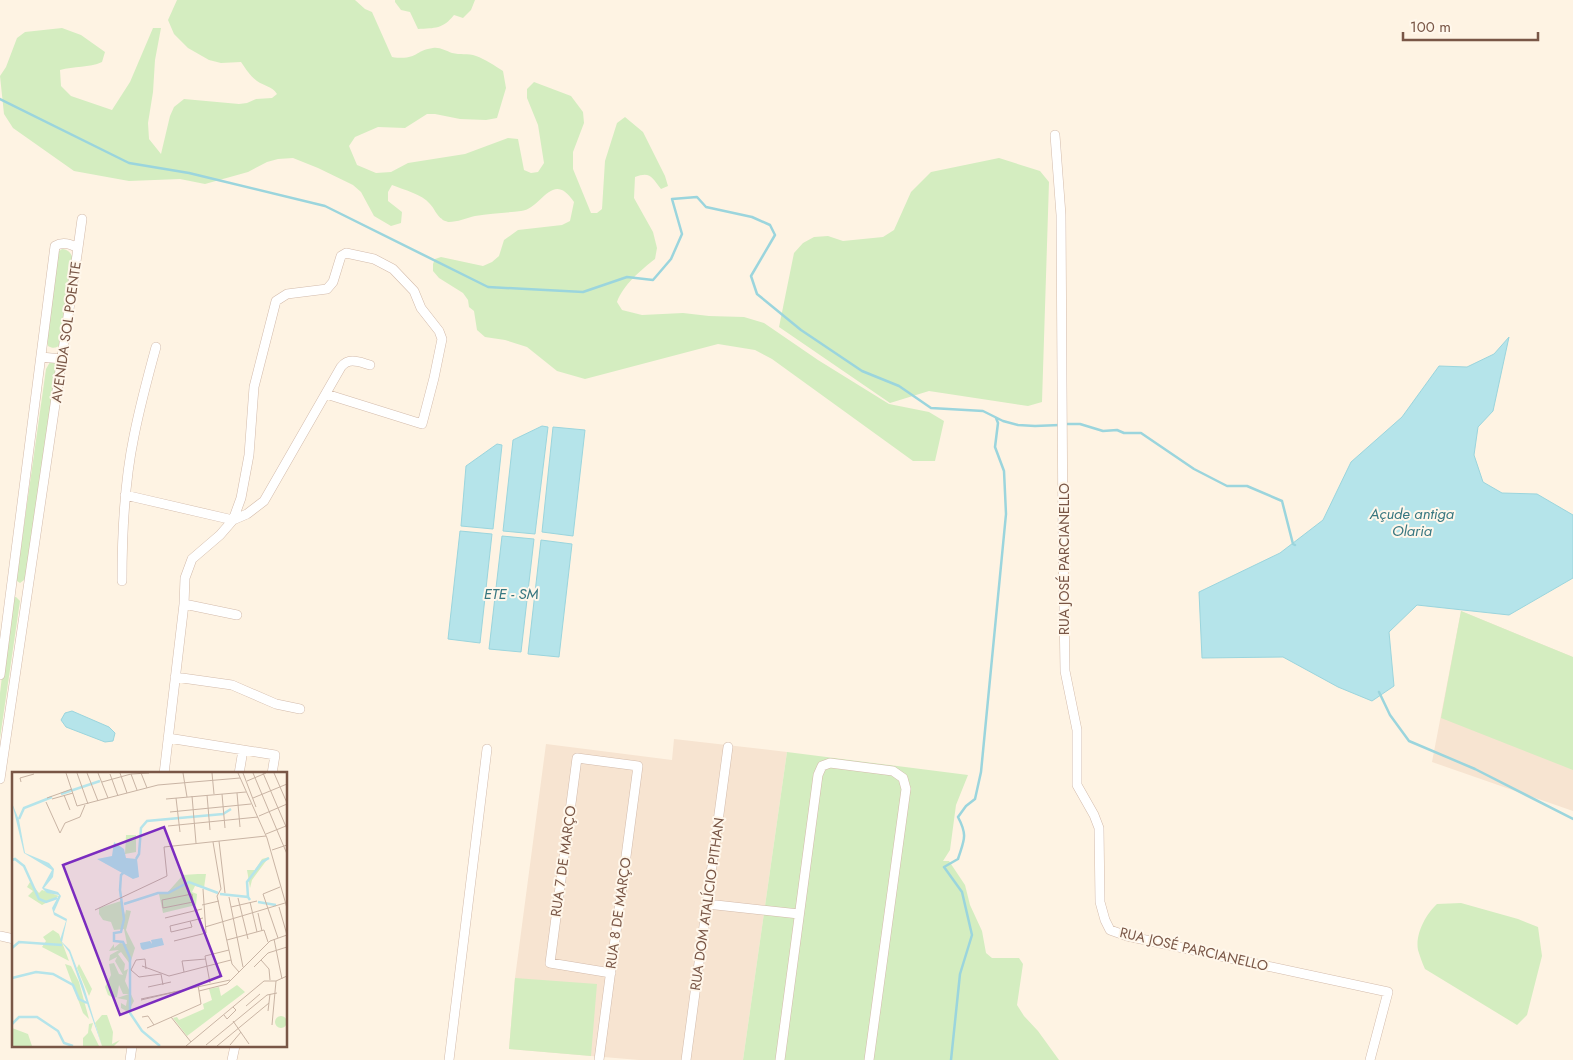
<svg xmlns="http://www.w3.org/2000/svg" width="1573" height="1060" viewBox="0 0 1573 1060" font-family="Jost,sans-serif">
  <style>
    .residential { fill: #f7e4d1 }
    .green { fill: #d4edc0 }
    .water { fill: #b5e4ea; stroke: #9bd5dd }
    .lines { fill: none; stroke-linecap: round; stroke-linejoin: round }
    .stream { stroke: #9bd5dd; stroke-width: 2.5 }
    .minor-casing { stroke: #d3bbab; stroke-width: 10 }
    .minor { stroke: #fff; stroke-width: 9 }
    .labels { text-anchor: middle; dominant-baseline: central; stroke-width: 4; stroke-linejoin: round; paint-order: stroke }
    .street-label { font-size: 14px; fill: #795646; stroke: #fff7eb }
    .water-label { font-size: 15px; font-style: italic; fill: #387780; stroke: #fff7eb }
    .inset-river { fill: none; stroke: #b5e4ea; stroke-width: 2.5 }
    .inset-road { fill: none; stroke: #c9b4a4; stroke-width: 1 }
    .view { fill: #7b2cbf; fill-opacity: 0.15; stroke: #7b2cbf; stroke-width: 2.5 }
    .inset-edge { fill: none; stroke: #795646; stroke-width: 2.5 }
  </style>
  <rect width="100%" height="100%" fill="#fef3e3"/>
  <path class="residential" d="M 1461,611 L 1573,657 L 1573,811 L 1432,762 Z
    M 674,739 L 787,752 L 743,1060 L 639,1060 L 509,1049 L 515,978 L 546,744 L 672,760 Z"/>
  <path class="green" d="M 177,0 L 355,0 L 365,9 L 372,12 L 392,57 C 417,61 415,50 433,48 C 440,47 446,51 452,53 C 460,55 468,53 476,56 C 485,59 495,66 503,71 L 506,88 L 497,118 L 486,120 L 460,119 L 435,114 L 427,114 L 405,128 L 378,127 L 355,137 L 349,146 L 357,165 L 376,173 L 391,172 L 408,163 L 465,154 L 508,138 L 518,139 L 524,170 L 531,173 L 538,172 L 544,163 L 538,125 L 527,98 L 527,89 L 534,82 L 571,96 L 583,112 L 584,123 L 573,152 L 573,169 L 591,213 L 597,213 L 602,209 L 605,161 L 617,123 L 625,117 L 643,132 L 665,176 L 668,186 L 661,189 C 652,177 650,171 635,177 L 634,198 L 653,232 L 657,248 L 655,259 C 641,270 623,285 617,302 L 622,310 L 642,315 L 683,313 L 709,316 L 744,317 L 764,323 L 818,360 L 889,404 L 929,412 L 944,421 L 935,461 L 913,461 L 772,359 L 755,350 L 718,344 L 585,379 L 557,371 L 527,347 L 505,340 L 485,337 L 477,330 L 474,311 L 469,307 L 468,300 L 463,293 L 439,278 L 433,271 L 433,264 L 435,259 L 441,257 L 483,266 L 492,262 L 499,256 L 504,240 L 518,230 L 562,225 L 570,221 L 574,202 C 552,169 542,209 521,211 C 506,213 491,213 475,216 C 467,218 457,222 449,222 C 448,222 442,220 442,219 C 437,216 434,208 430,204 C 422,194 404,190 392,185 L 388,192 L 388,201 L 402,212 L 401,223 L 391,226 L 374,216 L 361,192 L 353,185 L 318,168 L 293,158 L 278,159 L 267,162 L 248,172 L 205,184 L 180,179 L 129,181 L 74,171 L 13,128 L 4,114 L 0,76 L 6,67 L 17,38 L 25,32 L 62,28 L 81,35 L 105,52 L 102,62 C 89,68 74,66 60,70 L 61,86 L 71,96 L 112,110 L 130,82 L 153,28 L 161,28 L 155,60 L 153,92 L 148,123 L 149,139 L 161,154 L 170,116 L 174,107 L 184,99 L 239,104 L 247,103 L 256,99 L 272,98 L 277,94 C 272,86 264,86 257,81 C 250,76 246,69 241,62 L 221,63 L 209,60 L 188,48 L 174,34 L 168,20 Z
    M 395,0 L 475,0 L 471,10 L 463,18 L 454,15 C 443,29 435,28 418,29 L 410,12 L 401,10 L 395,2 Z
    M 999,158 L 1040,171 L 1049,182 L 1042,402 L 1028,406 L 929,391 L 890,403 L 779,327 L 794,253 L 803,243 L 814,237 L 828,236 L 843,241 L 883,237 L 894,230 L 911,192 L 931,172 Z
    M 62,249 C 69,250 71,253 73,259 L 61,344 C 57,348 53,349 48,346 L 47,341 L 58,252 Z
    M 54,361 L 58,364 L 27,575 L 24,580 L 20,583 L 17,581 L 17,575 L 46,369 L 50,362 Z
    M 13,597 L 16,597 L 20,601 L 0,738 L 0,693 L 11,602 Z
    M 1461,611 L 1573,657 L 1573,770 L 1441,718 Z
    M 787,752 L 968,775 L 956,805 L 950,850 L 943,861 L 949,861 L 965,885 L 970,905 L 982,931 L 986,953 L 992,958 L 1019,958 L 1023,964 L 1017,1005 L 1024,1016 L 1038,1031 L 1059,1060 L 743,1060 Z
    M 1461,903 L 1518,919 L 1538,927 L 1542,956 L 1527,1015 L 1517,1025 L 1425,969 C 1422,963 1420,956 1418,950 C 1415,934 1426,914 1437,904 Z
    M 515,978 L 597,984 L 591,1056 L 509,1049 Z"/>
  <path class="water" d="M 1509,337 L 1493,411 L 1478,427 L 1474,455 L 1483,482 L 1502,493 L 1537,494 L 1573,515 L 1573,578 L 1509,615 L 1417,605 L 1389,632 L 1394,686 L 1372,701 L 1338,687 L 1283,657 L 1202,658 L 1199,592 L 1280,553 L 1323,520 L 1351,462 L 1402,417 L 1439,366 L 1467,367 L 1494,354 Z
    M 542,426 L 548,427 L 535,534 L 503,531 L 513,440 Z
    M 553,427 L 585,430 L 573,536 L 542,532 Z
    M 497,444 L 502,445 L 493,529 L 461,526 L 466,466 Z
    M 460,531 L 492,534 L 480,643 L 448,639 Z
    M 502,536 L 534,539 L 521,652 L 489,649 Z
    M 541,540 L 572,544 L 559,657 L 528,654 Z
    M 72,711 L 109,727 L 115,733 L 113,741 L 105,742 L 66,727 L 61,720 L 65,713 Z"/>
  <g class="lines">
    <path class="stream" d="M 0,99 L 129,163 L 189,173 L 325,206 L 488,287 L 583,292 L 627,277 L 653,280 L 671,259 L 682,234 L 672,199 L 697,197 L 706,207 L 752,217 L 770,225 L 775,235 L 751,276 L 757,294 L 801,330 L 862,371 L 899,386 L 931,408 L 983,411 L 1003,421 L 1018,425 L 1035,426 L 1060,425
      M 1065,424 L 1080,424 L 1103,431 L 1117,430 L 1124,433 L 1141,433 L 1194,469 L 1227,486 L 1247,486 L 1282,501 L 1293,544 L 1295,545
      M 1379,692 L 1390,715 L 1409,741 L 1475,769 L 1573,819
      M 951,1060 L 960,974 L 972,935 L 962,892 L 944,867 L 958,859 C 964,840 968,836 958,817 L 966,806 L 975,799 L 981,772 L 1006,514 L 1004,471 L 995,447 L 998,423 L 996,418"/>
    <g class="minor-casing">
      <path id="minor" d="M 1055,135 L 1061,215 L 1063,546 L 1065,671 L 1077,730 L 1077,785 L 1094,815 L 1099,828 L 1100,902 L 1105,920 L 1110,930 L 1127,936 L 1388,992 L 1370,1060
        M 78,248 L 82,219
        M 41,357 L 62,359
        M 125,495 L 233,520 L 241,498 L 249,455 L 254,387 L 276,301 L 287,294 L 327,289 L 333,282 L 341,256 L 346,253 L 374,259 L 393,269 L 414,291 L 421,308 L 439,331 L 442,339 L 434,378 L 422,424 L 326,394
        M 122,581 C 122,532 124,484 134,436 C 140,406 148,376 156,347
        M 184,604 L 237,615
        M 0,675 L 55,246 C 63,241 70,244 78,248 L 0,779
        M 175,677 L 232,685 L 276,704 L 300,709
        M 168,738 L 275,755 L 272,774
        M 164,774 L 184,604 L 185,578 L 192,559 L 220,535 L 233,520 L 247,514 L 264,501 L 341,367 C 349,357 359,362 370,365
        M 239,774 L 243,750
        M 707,904 L 799,914
        M 0,936 L 14,939
        M 130,1060 L 132,1046
        M 232,1060 L 235,1046
        M 449,1060 L 487,749
        M 599,1060 L 638,766 L 577,758 L 550,963 L 611,973
        M 686,1060 L 728,747
        M 780,1060 L 818,775 L 822,766 L 830,763 L 893,771 L 903,778 L 906,789 L 869,1060"/>
    </g>
    <use href="#minor" class="minor"/>
  </g>
  <g class="labels">
    <g class="street-label">
      <text transform="translate(66 332) rotate(-82)">AVENIDA SOL POENTE</text>
      <text transform="translate(1064 559) rotate(-90)">RUA JOSÉ PARCIANELLO</text>
      <text transform="translate(563 861) rotate(-82)">RUA 7 DE MARÇO</text>
      <text transform="translate(707 904) rotate(-82)">RUA DOM ATALÍCIO PITHAN</text>
      <text transform="translate(618 913) rotate(-82)">RUA 8 DE MARÇO</text>
      <text transform="translate(1194 949) rotate(13)">RUA JOSÉ PARCIANELLO</text>
    </g>
    <g class="water-label">
      <text x="1412" y="514">Açude antiga<tspan x="1412" dy="17">Olaria</tspan></text>
      <text x="511" y="594">ETE - SM</text>
    </g>
  </g>
  <g transform="translate(12 772)">
    <rect width="275" height="275" fill="#fef3e3"/>
    <path d="M 114,63 L 124,63 L 124,80 L 113,82 ZM 257,85 L 240,108 L 238,116 L 235,98 L 243,98 L 250,87 ZM 186,102 L 194,102 L 192,116 L 183,114 L 180,120 L 185,122 L 184,133 L 151,141 L 147,122 L 155,121 L 171,103 ZM 18,110 L 27,121 L 30,118 L 47,124 L 30,133 L 16,124 L 21,119 L 15,115 ZM 109,129 L 113,143 L 114,138 L 119,139 L 114,158 L 123,176 L 118,192 L 109,180 L 106,182 L 113,192 L 112,199 L 116,197 L 113,209 L 122,229 L 116,240 L 109,236 L 109,231 L 114,234 L 115,228 L 105,226 L 117,222 L 111,222 L 107,213 L 105,225 L 102,226 L 96,223 L 93,215 L 99,203 L 97,192 L 102,191 L 107,202 L 111,203 L 103,189 L 105,185 L 97,189 L 98,183 L 107,178 L 97,179 L 102,172 L 102,176 L 108,171 L 115,172 L 112,157 L 102,158 L 99,150 L 91,148 L 87,142 L 87,136 ZM 41,158 L 47,162 L 57,189 L 30,175 L 34,169 L 31,165 ZM 53,192 L 59,194 L 67,210 L 77,247 L 71,241 ZM 67,192 L 80,217 L 77,224 L 65,196 ZM 225,213 L 233,220 L 175,264 L 161,246 L 165,245 L 167,248 L 192,237 L 191,232 L 200,228 L 197,217 L 207,215 L 209,224 ZM 90,243 L 95,243 L 101,260 L 100,272 L 108,268 L 102,274 L 90,274 L 83,251 ZM263 250a6 6 0 1 1 12 0a6 6 0 1 1-12 0ZM 81,251 L 79,258 L 87,274 L 71,274 L 71,266 L 76,261 L 77,252 ZM 0,256 L 16,262 L 20,274 L 0,274 Z" fill="#d4edc0"/>
    <path d="M 0,31 L 7,48 L 13,81 L 37,91 L 42,97 L 41,105 L 32,116 L 46,120 L 49,124 L 42,140 L 55,147 L 50,170 L 58,178 L 72,215 L 90,274 L 57,180 L 48,168 L 54,149 L 42,143 L 40,136 L 47,123 L 35,121 L 30,116 L 40,98 L 12,81 ZM 102,70 L 112,77 L 114,86 L 125,87 L 127,105 L 121,107 L 85,87 L 100,84 ZM 150,166 L 152,173 L 131,178 L 129,176 L 128,171 L 138,169 L 140,172 L 139,168 Z" fill="#b5e4ea"/>
    <path class="inset-river" d="M 49,22 L 88,9M 7,47 L 12,36 L 40,25M 124,87 L 127,82 L 129,56 L 135,49 L 211,42 L 219,37M 0,88 L 3,87 L 12,94 L 27,127 L 34,130 L 45,126M 113,99 L 109,103 L 108,118 L 112,147 L 109,160 L 102,161 L 102,169 L 111,170 L 118,186 L 118,241 L 130,259 L 148,274M 208,122 L 236,125 L 238,128M 236,125 L 235,110 L 250,90 L 257,86M 246,130 L 264,133M 112,132 L 146,121 L 156,121 L 177,110 L 206,121M 0,176 L 7,170 L 50,173M 0,206 L 24,200 L 41,202 L 61,213 L 67,227 L 75,231M 0,252 L 7,245 L 25,245 L 46,259 L 52,271 L 61,274"/>
    <path class="inset-road" d="M 54,1 L 65,34 L 146,13 L 228,6M 65,1 L 76,32M 75,1 L 86,29M 86,1 L 96,26M 108,1 L 115,21M 129,1 L 135,16M 171,1 L 175,25M 200,1 L 202,22M 226,1 L 255,66 L 275,136M 231,1 L 244,35M 241,1 L 275,82M 251,1 L 275,57M 262,1 L 275,31M 98,2 L 106,24M 119,2 L 125,18M 235,9 L 254,1M 9,10 L 8,6 L 22,2M 90,10 L 119,2 L 137,1M 225,21 L 228,55M 210,22 L 213,56M 52,23 L 58,38M 195,23 L 198,58M 180,24 L 184,71M 35,26 L 60,17M 164,26 L 168,60M 241,26 L 275,12M 40,27 L 61,21M 154,27 L 234,20M 34,30 L 48,61 L 53,51 L 68,45 L 73,33M 158,40 L 239,32M 247,44 L 275,32M 156,54 L 246,45M 254,62 L 274,54M 207,69 L 213,121M 201,70 L 209,117 L 205,124 L 220,192 L 227,200M 260,78 L 275,73M 180,122 L 181,130 L 151,136 L 150,128 ZM 217,125 L 231,195M 226,126 L 236,167M 238,130 L 245,160M 190,133 L 207,129M 219,135 L 245,129M 267,135 L 275,163M 83,138 L 155,104 L 152,75 L 254,64M 246,141 L 250,159M 153,146 L 190,137M 178,149 L 180,155 L 159,160 L 158,154 L 191,146M 193,155 L 273,131M 266,166 L 251,122 L 268,115M 262,167 L 270,207M 215,168 L 252,158 L 256,170M 162,169 L 194,161 L 191,117M 249,188 L 257,197 L 258,208M 130,194 L 157,204 L 219,188M 242,195 L 256,181 L 275,175M 134,197 L 133,187 L 124,188 L 119,198 L 127,205 L 149,202 L 151,213M 172,200 L 170,189 L 194,187M 198,211 L 193,184 L 217,178M 136,215 L 159,210M 187,219 L 215,212 L 258,169 L 275,163M 129,227 L 218,208M 129,228 L 163,220M 234,234 L 248,222M 256,239 L 258,222M 212,243 L 215,247 L 224,238 L 221,235M 130,245 L 136,244 L 142,253M 159,245 L 179,270M 221,249 L 237,272M 260,253 L 264,209M 135,256 L 189,232 L 186,213M 194,273 L 255,223 L 265,221M 218,273 L 229,260M 174,274 L 252,209 L 264,209 L 275,204M 205,274 L 257,231"/>
    <path class="view" d="M 152,55 L 209,204 L 108,243 L 51,93 Z"/>
    <rect width="275" height="275" class="inset-edge"/>
  </g>
  <path d="M1403 32v8h135v-8" fill="none" stroke="#795646" stroke-width="2.5"/>
  <text x="1410" y="32" font-size="15" fill="#795646" stroke="#fff7eb" stroke-width="4" paint-order="stroke">100 m</text>
</svg>
